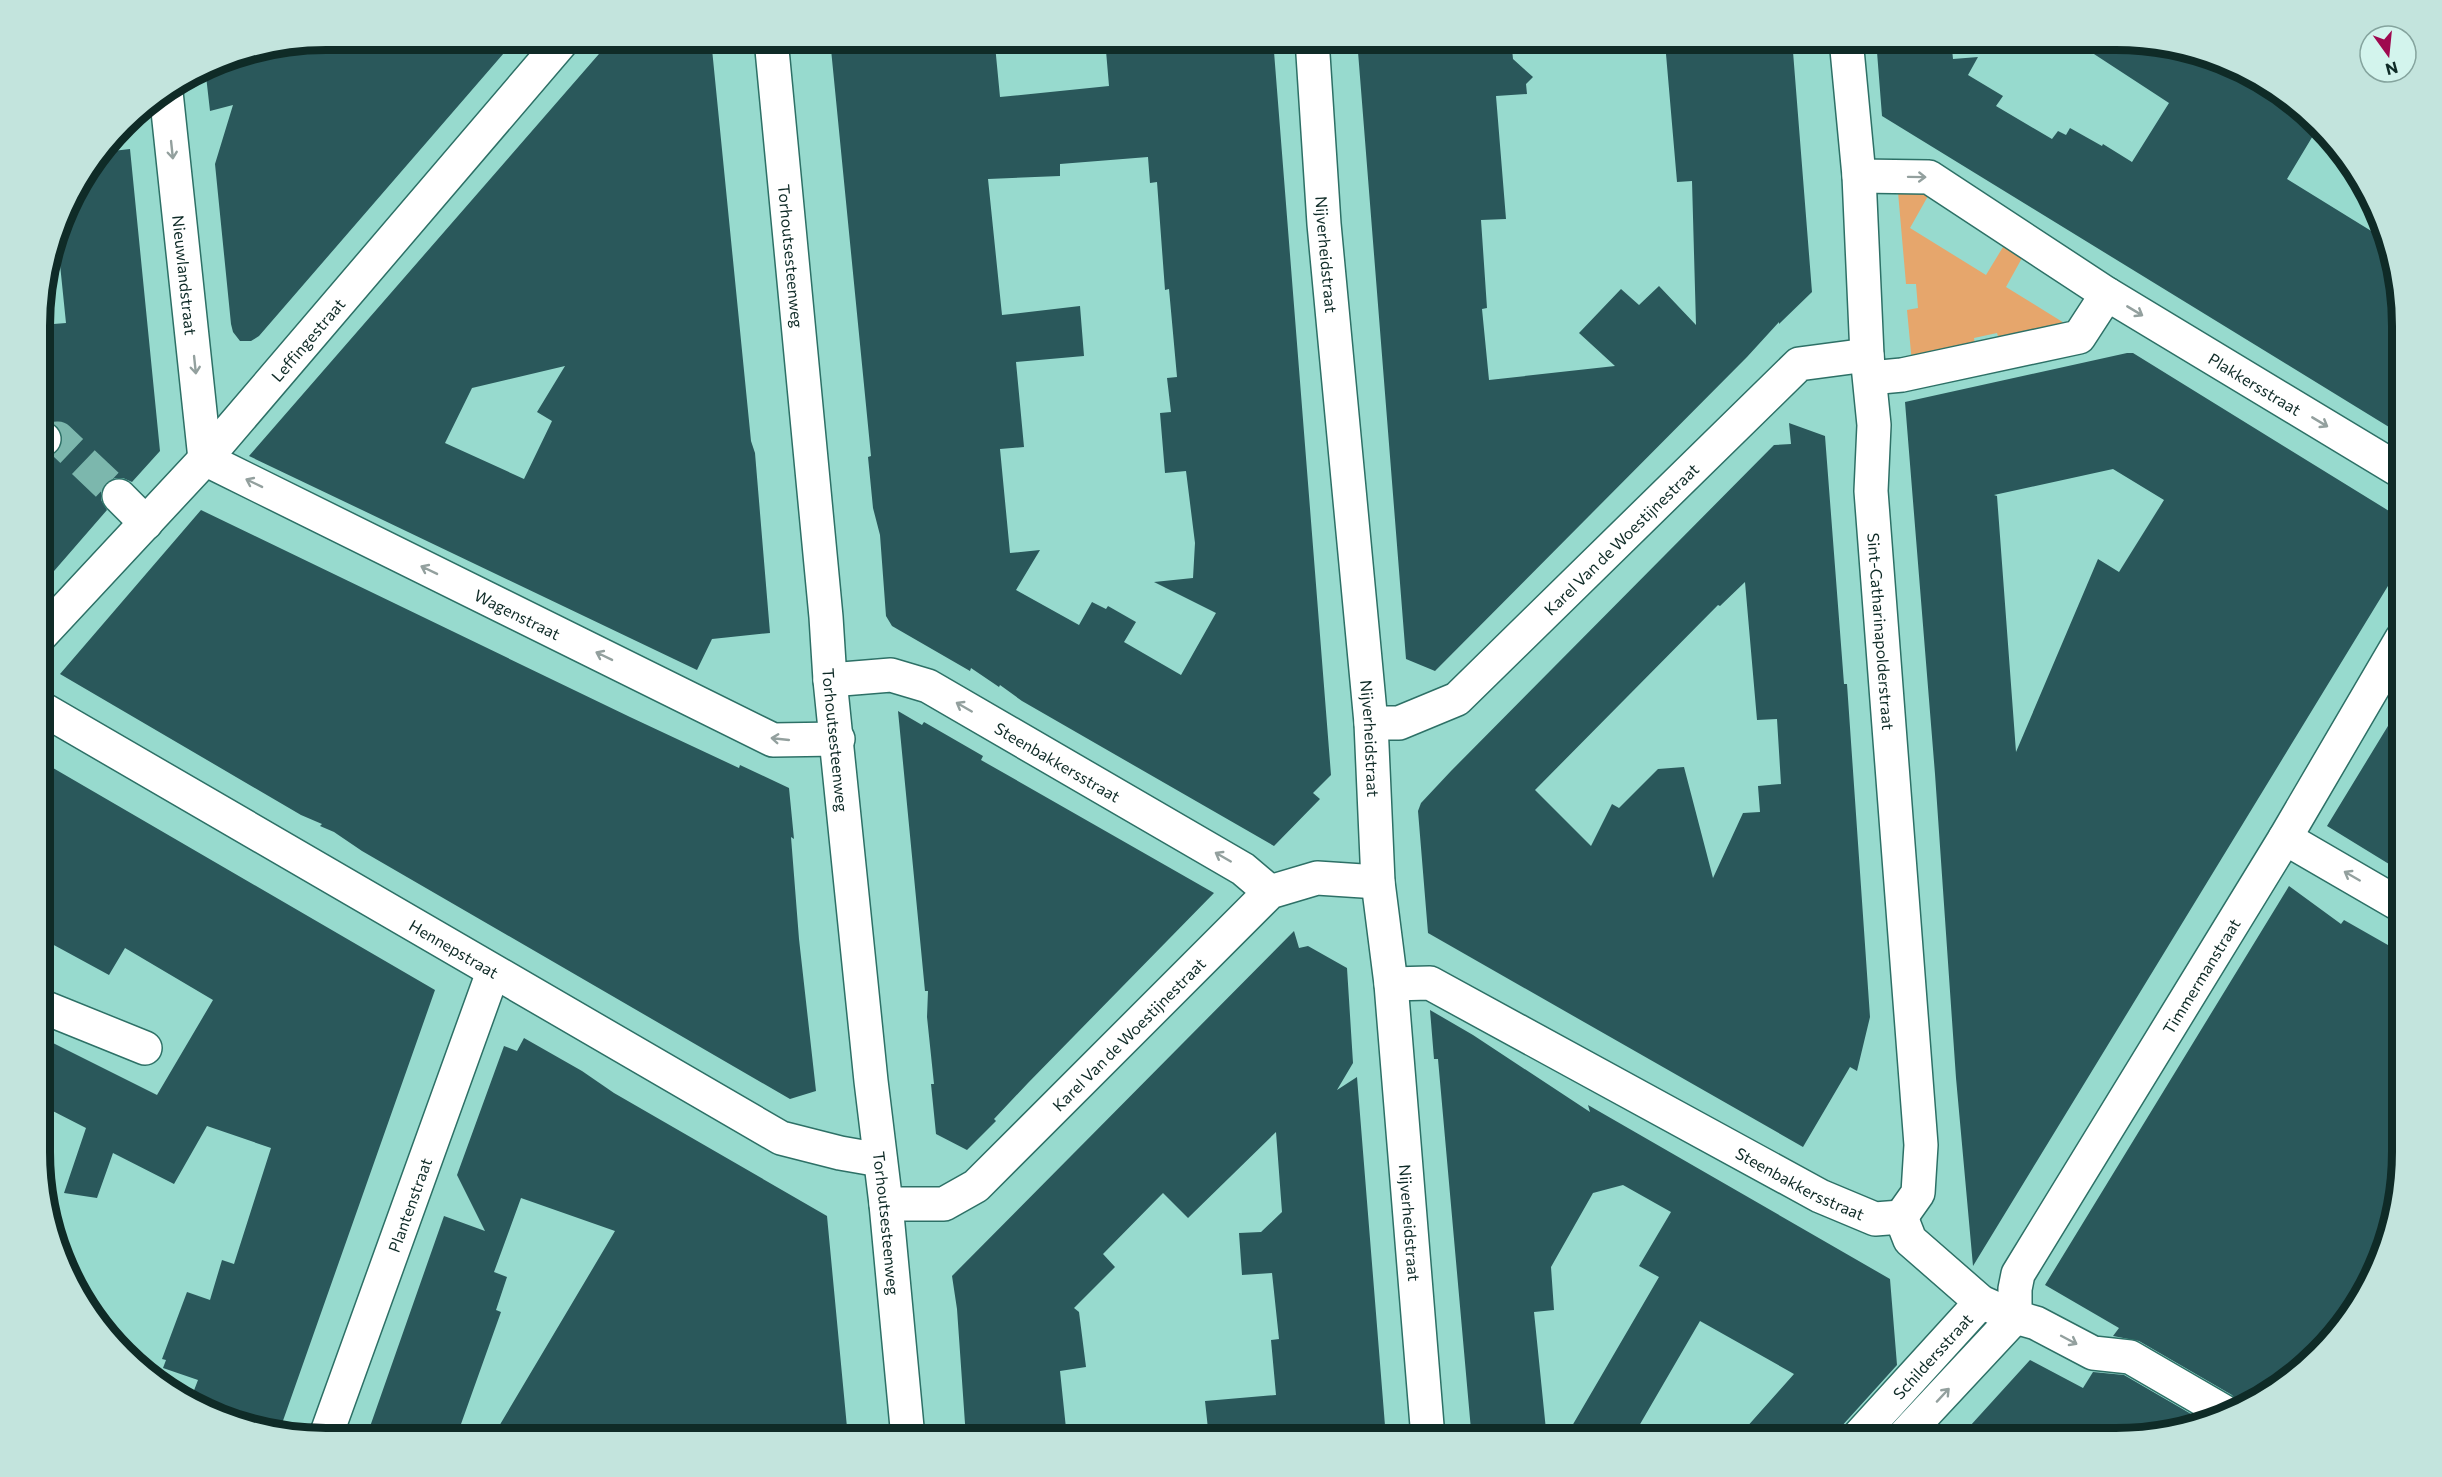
<svg xmlns="http://www.w3.org/2000/svg" width="2442" height="1477" viewBox="0 0 2442 1477" font-family="Commissioner,sans-serif">
  <style>
    .green { fill: #e6a66c }
    .building { fill: #2a585b; fill-rule: evenodd }
    .lines { fill: none; stroke-linecap: round; stroke-linejoin: round }
    .minor-tunnel { stroke: #7cb7ad; stroke-width: 33; stroke-dasharray: 33 16; stroke-linecap: butt }
    .minor-casing { stroke: #2d7066; stroke-width: 36 }
    .minor { stroke: #fff; stroke-width: 33 }
    .oneway { stroke: #93a09e }
    .labels { text-anchor: middle; dominant-baseline: central; stroke-width: 6; stroke-linejoin: round; paint-order: stroke }
    .street-label { font-size: 16px; fill: #0f2b27; stroke: #d3f4ed }
    .rim { fill: none; stroke: #0f2b27; stroke-width: 8 }
  </style>
  <rect width="100%" height="100%" fill="#97dace"/>
  <path class="green" d="M 1898,192 L 1922,193 L 1928,196 L 1910,228 L 1986,275 L 2003,247 L 2008,245 L 2021,254 L 2022,258 L 2006,287 L 2069,326 L 2000,343 L 1997,333 L 1974,338 L 1976,349 L 1912,363 L 1907,310 L 1918,308 L 1916,284 L 1906,284 Z"/>
  <path class="building" d="M 325,39 L 516,39 L 259,336 L 251,341 L 240,341 L 233,332 L 231,324 L 215,164 L 233,105 L 210,111 L 205,67 L 216,61 Z
    M 612,39 L 711,39 L 751,441 L 755,453 L 770,633 L 712,639 L 697,670 L 249,456 ZM 565,366 L 537,412 L 552,421 L 524,479 L 445,443 L 472,388 Z
    M 830,39 L 933,39 L 934,51 L 995,45 L 1000,97 L 1109,86 L 1105,39 L 1273,39 L 1331,775 L 1313,793 L 1320,799 L 1274,846 L 1022,701 L 1000,685 L 999,687 L 971,668 L 970,671 L 892,626 L 886,616 L 880,535 L 873,508 L 868,457 L 871,456 ZM 1148,157 L 1150,183 L 1157,182 L 1165,290 L 1169,289 L 1177,377 L 1167,378 L 1171,412 L 1160,413 L 1165,473 L 1186,471 L 1195,543 L 1193,578 L 1154,582 L 1216,613 L 1181,675 L 1124,642 L 1136,622 L 1108,606 L 1106,609 L 1092,602 L 1079,625 L 1016,590 L 1040,550 L 1010,553 L 1000,449 L 1024,447 L 1016,362 L 1084,356 L 1080,306 L 1002,315 L 988,179 L 1060,176 L 1060,164 Z
    M 1357,39 L 1413,39 L 1413,43 L 1511,39 L 1513,59 L 1533,77 L 1526,84 L 1527,94 L 1496,96 L 1506,219 L 1481,220 L 1487,308 L 1482,309 L 1489,380 L 1615,366 L 1579,333 L 1621,289 L 1639,305 L 1659,286 L 1696,325 L 1692,181 L 1677,182 L 1666,54 L 1704,50 L 1703,39 L 1792,39 L 1812,292 L 1779,324 L 1779,322 L 1747,357 L 1435,671 L 1406,659 Z
    M 1876,39 L 1951,39 L 1953,59 L 1978,57 L 1968,75 L 2003,96 L 1996,106 L 2052,139 L 2058,131 L 2066,135 L 2070,128 L 2102,146 L 2103,144 L 2132,162 L 2169,103 L 2071,39 L 2117,39 L 2191,49 L 2260,78 L 2320,124 L 2287,179 L 2381,237 L 2402,306 L 2402,435 L 1882,116 Z
    M 130,149 L 160,451 L 132,482 L 123,478 L 115,478 L 105,483 L 101,491 L 101,500 L 107,510 L 41,586 L 41,458 L 50,457 L 58,452 L 62,442 L 62,434 L 57,425 L 48,421 L 41,421 L 41,325 L 66,323 L 57,235 L 69,198 L 104,152 Z
    M 2127,353 L 2133,353 L 2402,519 L 2402,563 L 1973,1266 L 1956,1078 L 1935,774 L 1905,402 ZM 2113,469 L 2164,500 L 2119,572 L 2098,559 L 2016,752 L 1997,496 L 1994,495 Z
    M 1789,423 L 1825,436 L 1844,684 L 1847,684 L 1870,1017 L 1857,1071 L 1850,1067 L 1803,1147 L 1428,933 L 1418,811 L 1421,803 L 1451,771 L 1774,445 L 1791,444 ZM 1745,582 L 1757,720 L 1777,719 L 1781,784 L 1758,786 L 1760,812 L 1743,813 L 1713,878 L 1684,767 L 1658,769 L 1619,808 L 1612,804 L 1591,846 L 1535,790 L 1718,605 L 1720,606 Z
    M 201,510 L 630,717 L 739,768 L 740,765 L 789,788 L 794,839 L 791,837 L 799,939 L 816,1091 L 790,1099 L 362,851 L 334,832 L 320,826 L 322,824 L 301,815 L 60,674 Z
    M 2402,703 L 2402,872 L 2327,826 Z
    M 898,711 L 922,725 L 924,722 L 983,756 L 981,760 L 1214,893 L 1028,1083 L 994,1119 L 996,1121 L 967,1150 L 936,1134 L 931,1084 L 934,1084 L 927,1017 L 928,991 L 925,991 Z
    M 41,761 L 435,990 L 279,1432 L 251,1428 L 209,1411 L 213,1400 L 193,1393 L 198,1380 L 163,1368 L 166,1360 L 162,1359 L 187,1292 L 210,1300 L 222,1260 L 234,1264 L 271,1148 L 207,1126 L 174,1184 L 113,1153 L 97,1198 L 64,1193 L 86,1128 L 41,1105 L 41,1037 L 157,1095 L 213,1000 L 125,948 L 109,975 L 41,938 Z
    M 2289,886 L 2341,924 L 2344,920 L 2402,953 L 2402,1170 L 2375,1261 L 2330,1340 L 2319,1354 L 2260,1400 L 2240,1406 L 2232,1395 L 2139,1341 L 2113,1336 L 2119,1328 L 2045,1285 Z
    M 1294,931 L 1299,948 L 1308,946 L 1347,968 L 1353,1063 L 1337,1090 L 1357,1077 L 1386,1438 L 1209,1438 L 1205,1401 L 1276,1395 L 1271,1340 L 1279,1339 L 1272,1273 L 1242,1275 L 1239,1233 L 1261,1232 L 1282,1212 L 1276,1132 L 1188,1218 L 1163,1193 L 1103,1254 L 1115,1267 L 1074,1308 L 1079,1312 L 1086,1367 L 1060,1371 L 1067,1438 L 966,1438 L 957,1309 L 952,1276 Z
    M 1430,1010 L 1473,1035 L 1590,1112 L 1588,1105 L 1890,1279 L 1897,1365 L 1831,1438 L 1737,1438 L 1794,1374 L 1700,1321 L 1632,1438 L 1565,1438 L 1659,1277 L 1639,1266 L 1671,1212 L 1623,1185 L 1593,1193 L 1551,1267 L 1554,1310 L 1534,1312 L 1546,1430 L 1471,1430 L 1438,1059 L 1434,1059 Z
    M 524,1038 L 582,1071 L 614,1093 L 827,1216 L 848,1438 L 492,1438 L 615,1231 L 521,1198 L 494,1272 L 507,1277 L 496,1310 L 501,1312 L 456,1438 L 366,1438 L 444,1216 L 485,1231 L 457,1175 L 504,1046 L 517,1051 Z
    M 2030,1360 L 2083,1388 L 2093,1372 L 2124,1375 L 2198,1418 L 2135,1437 L 1960,1437 Z"/>
  <g class="lines">
    <path class="minor-tunnel" d="M 44,439 L 58,438 L 119,496"/>
    <g class="minor-casing">
      <g id="minor">
        <path id="s1" d="M 771,39 L 826,617 L 830,680 L 871,1081 L 886,1204 L 908,1438"/>
        <path id="s2" d="M 1312,39 L 1324,224 L 1371,723 L 1378,882 L 1391,984 L 1428,1438"/>
        <path id="s3" d="M 1846,39 L 1859,176 L 1867,355 L 1874,425 L 1871,491 L 1921,1145 L 1918,1193 L 1901,1217"/>
        <path id="s4" d="M 166,92 L 205,459 L 773,740 L 838,739"/>
        <path id="s5" d="M 1859,176 L 1929,177 L 2107,294 L 2402,472"/>
        <path d="M 1870,378 L 1902,375 L 2079,337 L 2107,294"/>
        <path d="M 41,440 L 44,439"/>
        <path d="M 119,496 L 146,523"/>
        <path id="s6" d="M 41,635 L 205,459 L 564,39"/>
        <path id="s7" d="M 830,680 L 891,675 L 928,686 L 1243,869 L 1270,892"/>
        <path id="s8" d="M 41,708 L 781,1138 L 840,1153 L 880,1160"/>
        <path id="s9" d="M 1371,723 L 1399,723 L 1457,699 L 1799,364 L 1867,355"/>
        <path d="M 2285,838 L 2402,906"/>
        <path id="s10" d="M 1391,984 L 1430,983 L 1820,1196 L 1875,1219 L 1901,1217"/>
        <path d="M 41,1006 L 145,1048"/>
        <path id="s11" d="M 886,1204 L 944,1204 L 976,1186 L 1270,892 L 1317,878 L 1378,882"/>
        <path d="M 1901,1217 L 1910,1240 L 1981,1302 L 2015,1317 L 2036,1323 L 2093,1353 L 2130,1357 L 2223,1411"/>
        <path id="s12" d="M 2015,1317 L 2015,1289 L 2018,1274 L 2285,838 L 2402,638"/>
        <path id="s13" d="M 1858,1437 L 1981,1302"/>
        <path d="M 1903,1437 L 2015,1317"/>
        <path id="s14" d="M 325,1438 L 493,972"/>
      </g>
    </g>
    <use href="#minor" class="minor"/>
  </g>
  <defs><path id="oneway-shaft" d="M-6 0H5M1.5-3L5.5 0L1.5 3" fill="none" stroke-width="1.6" stroke-linecap="round" stroke-linejoin="round" transform="scale(1.5)"/></defs>
  <g class="oneway">
    <use href="#oneway-shaft" transform="translate(172 150) rotate(84)"/>
    <use href="#oneway-shaft" transform="translate(1917 177) rotate(1)"/>
    <use href="#oneway-shaft" transform="translate(2135 311) rotate(31)"/>
    <use href="#oneway-shaft" transform="translate(195 365) rotate(84)"/>
    <use href="#oneway-shaft" transform="translate(2320 422) rotate(31)"/>
    <use href="#oneway-shaft" transform="translate(254 483) rotate(-154)"/>
    <use href="#oneway-shaft" transform="translate(429 570) rotate(-154)"/>
    <use href="#oneway-shaft" transform="translate(604 656) rotate(-154)"/>
    <use href="#oneway-shaft" transform="translate(964 707) rotate(-150)"/>
    <use href="#oneway-shaft" transform="translate(780 739) rotate(-174)"/>
    <use href="#oneway-shaft" transform="translate(1223 857) rotate(-150)"/>
    <use href="#oneway-shaft" transform="translate(2352 876) rotate(-150)"/>
    <use href="#oneway-shaft" transform="translate(2069 1340) rotate(28)"/>
    <use href="#oneway-shaft" transform="translate(1943 1395) rotate(-47)"/>
  </g>
  <g class="labels">
    <g class="street-label">
      <text stroke="none"><textPath href="#s2" startOffset="216">Nijverheidstraat</textPath></text>
      <text stroke="none"><textPath href="#s1" startOffset="218">Torhoutsesteenweg</textPath></text>
      <text stroke="none"><textPath href="#s4" startOffset="184">Nieuwlandstraat</textPath></text>
      <text stroke="none"><textPath href="#s6" startOffset="398">Leffingestraat</textPath></text>
      <text stroke="none"><textPath href="#s5" startOffset="456">Plakkersstraat</textPath></text>
      <text stroke="none"><textPath href="#s9" startOffset="320">Karel Van de Woestijnestraat</textPath></text>
      <text stroke="none"><textPath href="#s4" startOffset="718">Wagenstraat</textPath></text>
      <text stroke="none"><textPath href="#s3" startOffset="594">Sint-Catharinapolderstraat</textPath></text>
      <text stroke="none"><textPath href="#s2" startOffset="702">Nijverheidstraat</textPath></text>
      <text stroke="none"><textPath href="#s1" startOffset="704">Torhoutsesteenweg</textPath></text>
      <text stroke="none"><textPath href="#s7" startOffset="250">Steenbakkersstraat</textPath></text>
      <text stroke="none"><textPath href="#s8" startOffset="478">Hennepstraat</textPath></text>
      <text stroke="none"><textPath href="#s12" startOffset="393">Timmermanstraat</textPath></text>
      <text stroke="none"><textPath href="#s11" startOffset="310">Karel Van de Woestijnestraat</textPath></text>
      <text stroke="none"><textPath href="#s10" startOffset="460">Steenbakkersstraat</textPath></text>
      <text stroke="none"><textPath href="#s14" startOffset="248">Plantenstraat</textPath></text>
      <text stroke="none"><textPath href="#s1" startOffset="1190">Torhoutsesteenweg</textPath></text>
      <text stroke="none"><textPath href="#s2" startOffset="1188">Nijverheidstraat</textPath></text>
      <text stroke="none"><textPath href="#s13" startOffset="110">Schildersstraat</textPath></text>
    </g>
  </g>
  <path d="M0 0H2442V1477H0ZM326 50H2116A276 276 0 0 1 2392 326V1152A276 276 0 0 1 2116 1428H326A276 276 0 0 1 50 1152V326A276 276 0 0 1 326 50Z" fill="#c3e4dd" fill-rule="evenodd"/>
  <path class="rim" d="M326 50H2116A276 276 0 0 1 2392 326V1152A276 276 0 0 1 2116 1428H326A276 276 0 0 1 50 1152V326A276 276 0 0 1 326 50Z"/>
  <g transform="translate(2388 54) rotate(165)"><circle r="28" fill="#d3f4ed" stroke="#85a49e" stroke-width="1.5"/>
  <path d="M0-4.5L10 22L0 15L-10 22Z" fill="#9f094f"/>
  <text y="-9" font-size="16" font-weight="bold" text-anchor="middle" fill="#0f2b27">N</text>
  </g>
</svg>
